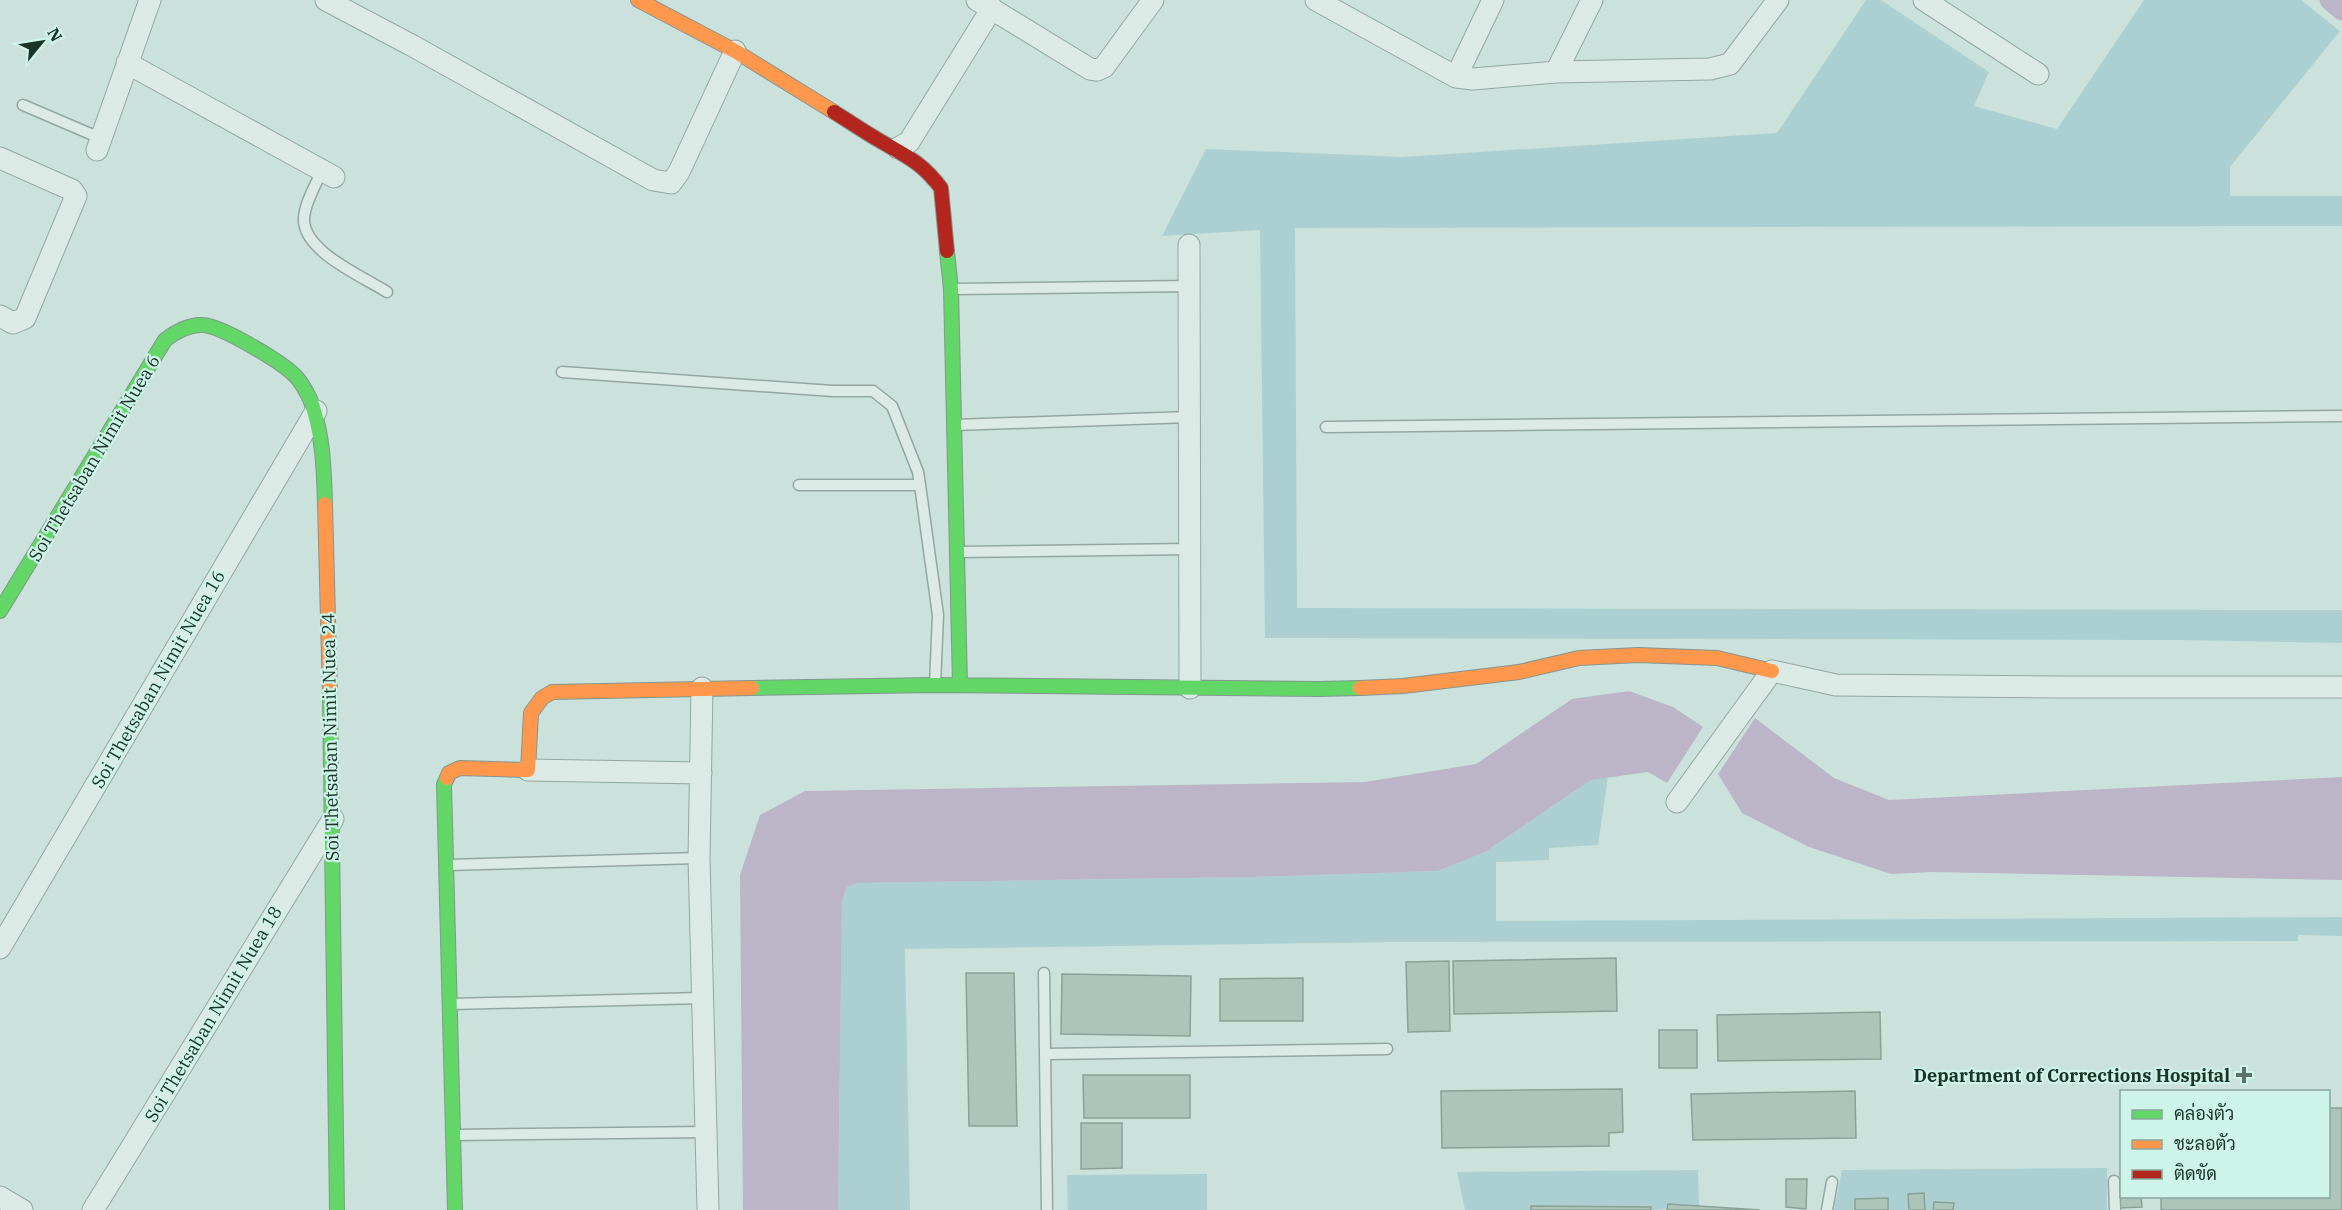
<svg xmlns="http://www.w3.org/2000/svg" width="2342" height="1210" viewBox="0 0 2342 1210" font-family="'IBM Plex Serif',Sarabun,serif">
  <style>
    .green { fill: #acd0d1 }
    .water { fill: #bcb5c7 }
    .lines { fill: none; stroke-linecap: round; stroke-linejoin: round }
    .canal { stroke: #bcb5c7; stroke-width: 21 }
    .building { fill: #abc5b9; stroke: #8aa196; stroke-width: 1.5 }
    .lane-casing { stroke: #93a7a0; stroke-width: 13 }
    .street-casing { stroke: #93a7a0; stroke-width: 23 }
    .fast-casing { stroke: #83968f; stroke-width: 16 }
    .slow-casing { stroke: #83968f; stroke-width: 16 }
    .jam-casing { stroke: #83968f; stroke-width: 16 }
    .lane { stroke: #dbeae5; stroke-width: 10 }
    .street { stroke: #dbeae5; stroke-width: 21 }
    .fast { stroke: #63d668; stroke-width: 14 }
    .slow { stroke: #ff974d; stroke-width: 14 }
    .jam { stroke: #b3261e; stroke-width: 14 }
    .poi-dot { fill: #597167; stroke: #cef4e9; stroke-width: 2 }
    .labels { text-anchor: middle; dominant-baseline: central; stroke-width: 4.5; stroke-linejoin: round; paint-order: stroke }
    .street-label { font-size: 18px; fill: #1c3428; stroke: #cef4e9 }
    .poi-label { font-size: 18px; font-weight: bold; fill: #1c3428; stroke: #cef4e9; text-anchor: end }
  </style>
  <rect width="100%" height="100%" fill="#cae2db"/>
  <path class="green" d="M 1866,0 L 1881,0 L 1989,72 L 1974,106 L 2057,129 L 2144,0 L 2301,0 L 2340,31 L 2230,167 L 2230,196 L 2342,196 L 2342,226 L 1295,228 L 1297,608 L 2342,610 L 2342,643 L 2181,640 L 1265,638 L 1260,230 L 1162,236 L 1206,149 L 1402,157 L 1777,133 Z
    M 1608,777 L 1598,845 L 1549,848 L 1549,860 L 1496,862 L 1496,921 L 2342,917 L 2342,936 L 2298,935 L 2298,941 L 1397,942 L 905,949 L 910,1210 L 838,1210 L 842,901 L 847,887 L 857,883 L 1253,877 L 1438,871 L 1485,852 L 1591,780 Z
    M 2107,1168 L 2107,1210 L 1834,1210 L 1842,1170 Z
    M 1698,1170 L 1699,1206 L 1653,1210 L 1465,1210 L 1457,1172 Z
    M 1207,1174 L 1207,1210 L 1068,1210 L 1067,1175 Z"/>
  <path class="water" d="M 1629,691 L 1673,707 L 1703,727 L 1667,783 L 1648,772 L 1591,780 L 1485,852 L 1438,871 L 1253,877 L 857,883 L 847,887 L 842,901 L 838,1210 L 743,1210 L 740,875 L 760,815 L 805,791 L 1365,782 L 1476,764 L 1572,699 Z
    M 1755,718 L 1834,778 L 1889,800 L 2342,777 L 2342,880 L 1932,872 L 1891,874 L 1809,847 L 1742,813 L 1718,774 Z"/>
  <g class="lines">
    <path class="canal" d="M 2330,0 L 2342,10"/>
  </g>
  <path class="building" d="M 1616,958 L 1617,1011 L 1454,1014 L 1453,961 Z
    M 1449,961 L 1450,1031 L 1408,1032 L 1406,962 Z
    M 966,973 L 1014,973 L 1017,1126 L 969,1126 Z
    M 1062,974 L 1191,976 L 1190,1036 L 1061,1034 Z
    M 1303,978 L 1303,1021 L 1220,1021 L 1220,979 Z
    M 1880,1012 L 1881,1059 L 1718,1061 L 1717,1015 Z
    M 1659,1030 L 1697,1030 L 1697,1068 L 1659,1068 Z
    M 1083,1075 L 1190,1075 L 1190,1118 L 1084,1118 Z
    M 1622,1089 L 1623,1132 L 1609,1133 L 1609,1146 L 1442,1148 L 1441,1091 Z
    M 1855,1091 L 1856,1138 L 1693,1140 L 1691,1094 Z
    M 2328,1108 L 2342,1108 L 2342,1210 L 2161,1210 L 2161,1196 L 2328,1196 Z
    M 1081,1123 L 1122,1123 L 1122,1168 L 1081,1169 Z
    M 1786,1179 L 1807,1179 L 1806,1209 L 1786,1207 Z
    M 2119,1179 L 2122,1179 L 2122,1196 L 2141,1196 L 2142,1207 L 2120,1208 Z
    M 1924,1193 L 1925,1210 L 1909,1210 L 1908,1194 Z
    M 1888,1198 L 1888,1210 L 1855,1210 L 1855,1199 Z
    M 1934,1202 L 1954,1203 L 1953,1210 L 1933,1210 Z
    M 1668,1204 L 1760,1210 L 1667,1210 Z
    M 1531,1206 L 1651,1207 L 1651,1210 L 1531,1210 Z"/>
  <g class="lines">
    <g class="lane-casing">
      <path id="lane" d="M 23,105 L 100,138
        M 322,170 C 316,185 305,202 304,218 C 302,251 362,276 387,292
        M 954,289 L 1189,286
        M 562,372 L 833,391 L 873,391 L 892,406 L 918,472 L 920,485 L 938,615 L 935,684
        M 955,425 L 1190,417
        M 1326,427 L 2342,416
        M 799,485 L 920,485
        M 958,552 L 1190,549
        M 448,865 L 699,858
        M 1044,973 L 1047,1210
        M 451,1004 L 703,998
        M 1045,1054 L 1387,1049
        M 454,1135 L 706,1132
        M 2114,1181 L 2115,1210
        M 1827,1210 L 1832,1182"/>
    </g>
    <g class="street-casing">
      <path id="street" d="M 326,0 L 413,46 L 653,180 L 671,183 L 679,172 L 735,51
        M 977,0 L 1090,69 L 1097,70 L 1104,67 L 1153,0
        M 1316,0 L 1456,77 L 1473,79 L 1556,72 L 1710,69 L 1730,64 L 1778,0
        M 1924,0 L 2038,74
        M 127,63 L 334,177
        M 1556,72 L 1592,0
        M 1456,77 L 1493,0
        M 898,148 L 909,142 L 992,8
        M 97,150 L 150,0
        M 0,158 L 72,190 L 76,196 L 25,318 L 13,323 L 0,316
        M 1189,245 L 1190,688
        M 702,688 L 699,858 L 708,1210
        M 528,770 L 701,773
        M 1677,802 L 1772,671 L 1836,685 L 2060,687 L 2342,687
        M 0,948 L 316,411
        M 0,1197 L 22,1210
        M 93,1210 L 333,819"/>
    </g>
    <g class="fast-casing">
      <path id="fast" d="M 947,251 L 951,289 L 960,685
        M 0,611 L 165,340 C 175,332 190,324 203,325 C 222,326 286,364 298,379 C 303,385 307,393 310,399 C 323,432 324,469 325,504
        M 752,688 L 935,685 L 1319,689 L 1360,688
        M 330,696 L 337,1210
        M 447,778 L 444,784 L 455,1210"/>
    </g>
    <g class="slow-casing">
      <path id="slow" d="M 638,0 L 735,51 L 834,112
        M 325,504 L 330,696
        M 1360,688 L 1403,686 L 1519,672 L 1579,658 L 1638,655 L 1717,658 L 1772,671
        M 447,778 L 449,773 L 460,768 L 528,770 L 531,713 L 542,698 L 552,692 L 752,688"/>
    </g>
    <g class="jam-casing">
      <path id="jam" d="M 834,112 C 850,122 866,133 882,142 C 908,157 922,163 941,188 L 947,251"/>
    </g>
    <use href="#lane" class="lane"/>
    <use href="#street" class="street"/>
    <use href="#fast" class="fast"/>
    <use href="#slow" class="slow"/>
    <use href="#jam" class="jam"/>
  </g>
  <path class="poi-dot" d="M2241 1066h6v6h6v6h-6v6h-6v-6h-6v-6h6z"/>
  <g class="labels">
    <g class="street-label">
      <text transform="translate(94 458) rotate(-59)">Soi Thetsaban Nimit Nuea 6</text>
      <text transform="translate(158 679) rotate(-60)">Soi Thetsaban Nimit Nuea 16</text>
      <text transform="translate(330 737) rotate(-91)">Soi Thetsaban Nimit Nuea 24</text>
      <text transform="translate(213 1014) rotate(-59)">Soi Thetsaban Nimit Nuea 18</text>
    </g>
    <g class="poi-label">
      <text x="2230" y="1075">Department of Corrections Hospital</text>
    </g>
  </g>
  <rect x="2120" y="1090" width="210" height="108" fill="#cef4e9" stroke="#87a79c" stroke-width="1.5"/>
  <rect x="2132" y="1110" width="30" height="9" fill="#63d668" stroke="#87a79c" stroke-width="1.5"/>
  <text x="2174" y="1120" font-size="18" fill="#1c3428">คล่องตัว</text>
  <rect x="2132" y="1140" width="30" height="9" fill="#ff974d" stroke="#87a79c" stroke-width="1.5"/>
  <text x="2174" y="1150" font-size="18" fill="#1c3428">ชะลอตัว</text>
  <rect x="2132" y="1170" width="30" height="9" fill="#b3261e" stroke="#87a79c" stroke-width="1.5"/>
  <text x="2174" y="1180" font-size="18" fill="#1c3428">ติดขัด</text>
  <g transform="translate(42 42) rotate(60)" stroke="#cef4e9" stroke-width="4.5" paint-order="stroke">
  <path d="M0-4.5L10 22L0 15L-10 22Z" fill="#1c3428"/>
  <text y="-9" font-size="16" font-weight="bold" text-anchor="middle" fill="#1c3428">N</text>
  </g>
</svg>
